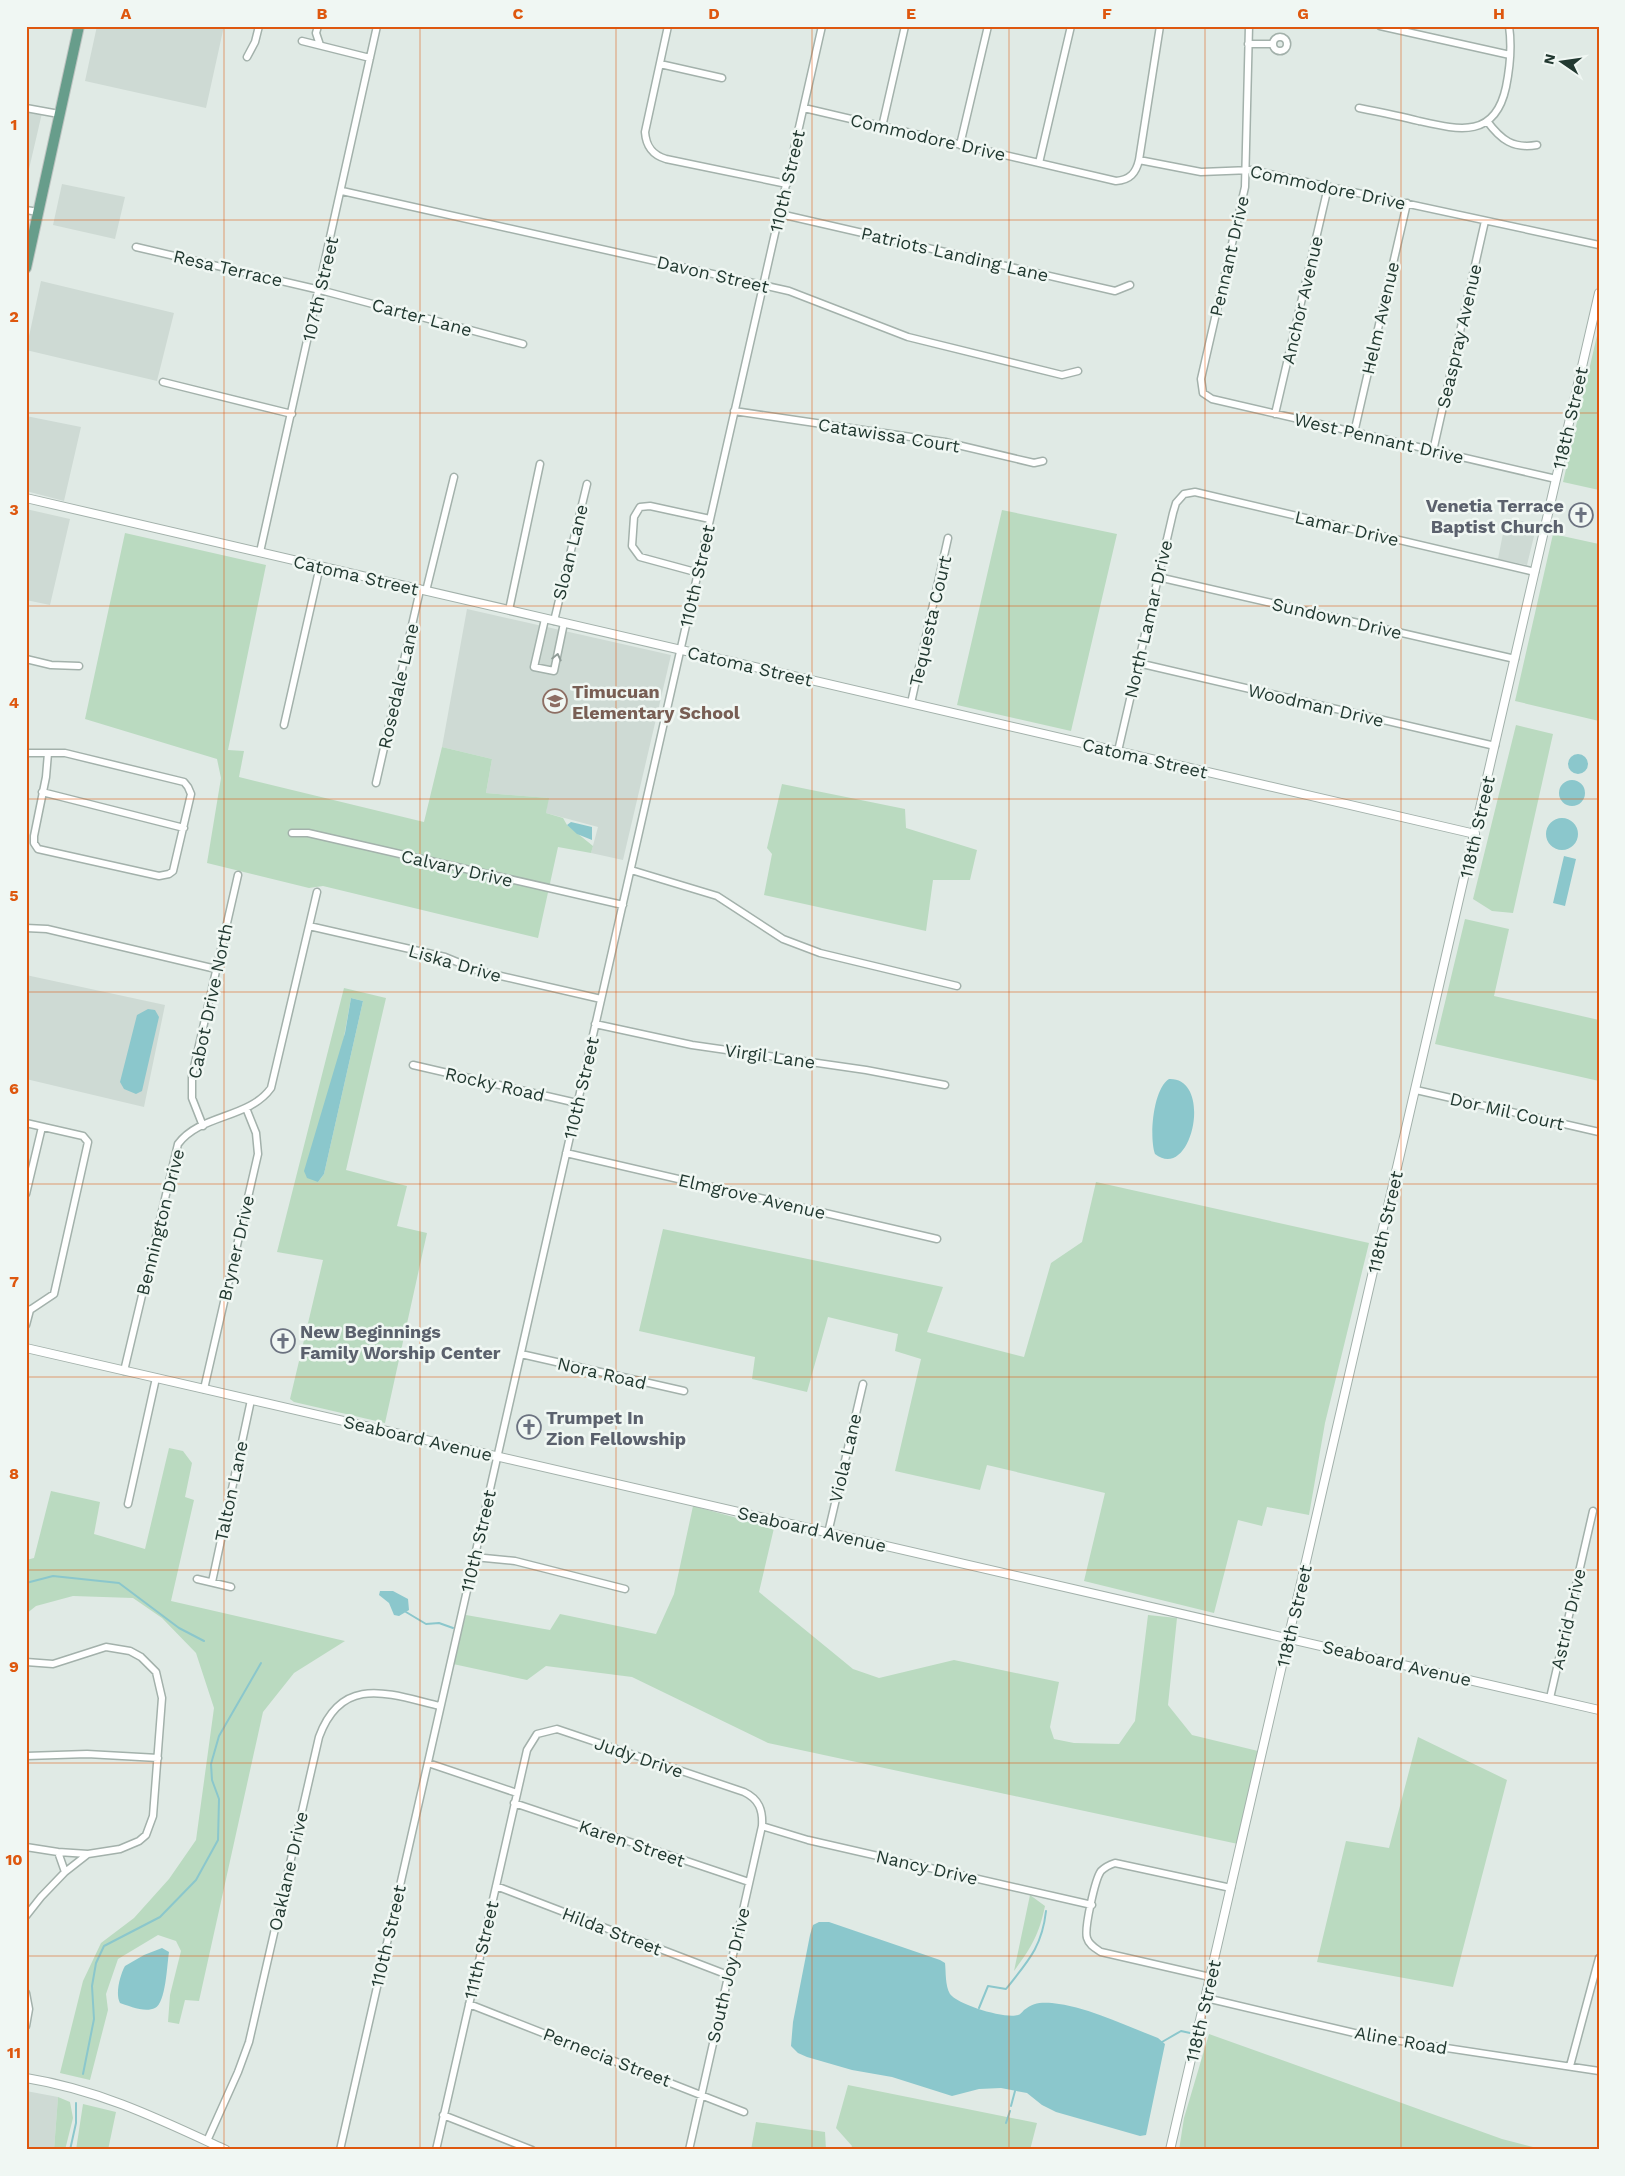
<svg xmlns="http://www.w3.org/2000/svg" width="1625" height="2176" viewBox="0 0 1625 2176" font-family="'Work Sans',sans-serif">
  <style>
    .built { fill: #cedad4 }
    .green { fill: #badac0; fill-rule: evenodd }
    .water { fill: #8bc7cc }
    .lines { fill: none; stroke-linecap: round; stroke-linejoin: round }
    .stream { stroke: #8bc7cc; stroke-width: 2 }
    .minor-casing { stroke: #a3b1ab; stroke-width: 9 }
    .tertiary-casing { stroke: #a3b1ab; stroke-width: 10 }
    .primary-casing { stroke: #bdc4c1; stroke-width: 12 }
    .minor { stroke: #fff; stroke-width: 6 }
    .tertiary { stroke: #fff; stroke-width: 8 }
    .primary { stroke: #679d8b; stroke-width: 10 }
    .oneway { stroke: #909c98 }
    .grid { fill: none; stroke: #de570e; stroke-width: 1; stroke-opacity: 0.55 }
    .labels { text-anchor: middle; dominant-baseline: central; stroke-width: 5; stroke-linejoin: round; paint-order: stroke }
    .street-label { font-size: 18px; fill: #223931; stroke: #f0f7f3 }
    .worship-label { font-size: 18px; font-weight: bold; fill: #5b616d; stroke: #f0f7f3; text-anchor: start }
    .education-label { font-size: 18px; font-weight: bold; fill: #785e54; stroke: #f0f7f3; text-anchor: start }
    .neatline { fill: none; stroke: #de570e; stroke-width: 2 }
    .grid-label { font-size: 16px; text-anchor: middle; font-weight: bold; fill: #de570e }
  </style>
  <rect width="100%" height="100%" fill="#e0eae5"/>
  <path class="built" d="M 97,26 L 224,26 L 206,108 L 85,81 Z
    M 26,110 L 42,113 L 26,182 Z
    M 62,184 L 125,197 L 115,239 L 53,225 Z
    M 41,281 L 174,313 L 157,381 L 26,350 Z
    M 26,416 L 81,427 L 64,501 L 26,491 Z
    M 26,509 L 70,519 L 50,605 L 26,600 Z
    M 1506,518 L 1540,525 L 1535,532 L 1527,565 L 1498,559 Z
    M 467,609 L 671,655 L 623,860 L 591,853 L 598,827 L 546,813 L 548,798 L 486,793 L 492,759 L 442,747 Z
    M 26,975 L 165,1005 L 144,1107 L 26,1079 Z
    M 26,2091 L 58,2097 L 54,2150 L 26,2150 Z"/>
  <path class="green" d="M 1599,327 L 1599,490 L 1563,482 Z
    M 1002,510 L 1117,534 L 1071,731 L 957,705 Z
    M 125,533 L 266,565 L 228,750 L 244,751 L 239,777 L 424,822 L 442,747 L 492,759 L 486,793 L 549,798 L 546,813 L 563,818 L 567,825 L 593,846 L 591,853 L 558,847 L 538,938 L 323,886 L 309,888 L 207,863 L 221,778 L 217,759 L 85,719 Z
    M 1553,534 L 1599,544 L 1599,721 L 1515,701 Z
    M 1516,725 L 1553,734 L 1513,913 L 1492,911 L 1473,899 Z
    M 782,784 L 905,809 L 906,828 L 977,850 L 970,880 L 933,880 L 926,931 L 764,895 L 772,854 L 767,848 Z
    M 1465,919 L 1509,929 L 1494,996 L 1599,1020 L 1599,1081 L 1435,1044 Z
    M 344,988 L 386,998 L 346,1170 L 407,1186 L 397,1226 L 427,1233 L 385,1423 L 294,1402 L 290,1399 L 323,1260 L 277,1252 ZM 351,998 L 363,1001 L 324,1174 L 318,1182 Z
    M 1096,1182 L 1369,1243 L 1325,1423 L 1309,1515 L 1267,1507 L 1262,1526 L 1238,1520 L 1214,1613 L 1084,1581 L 1105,1493 L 987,1465 L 980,1490 L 895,1471 L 921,1359 L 895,1351 L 898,1334 L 828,1317 L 807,1392 L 752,1379 L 755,1357 L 639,1331 L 663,1229 L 943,1287 L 927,1332 L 1024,1357 L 1051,1263 L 1082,1242 Z
    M 169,1448 L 183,1451 L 192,1463 L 185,1497 L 194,1500 L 171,1601 L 345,1641 L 294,1673 L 263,1712 L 199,2001 L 185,2000 L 179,2024 L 168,2022 L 170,1995 L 181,1951 L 176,1941 L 158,1935 L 118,1959 L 106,1994 L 108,2010 L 90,2080 L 60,2073 L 83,1981 L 101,1943 L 134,1918 L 169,1879 L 196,1840 L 214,1708 L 196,1653 L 162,1618 L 133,1598 L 73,1596 L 36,1606 L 26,1614 L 26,1560 L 34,1558 L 51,1491 L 100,1502 L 94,1534 L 145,1549 Z
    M 693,1506 L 774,1528 L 759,1592 L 853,1669 L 879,1678 L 954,1660 L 1059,1682 L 1050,1727 L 1054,1739 L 1074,1743 L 1119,1744 L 1135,1721 L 1148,1615 L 1177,1618 L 1168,1705 L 1192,1735 L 1258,1751 L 1238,1844 L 768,1743 L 632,1677 L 546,1666 L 527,1680 L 453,1664 L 466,1615 L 550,1630 L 560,1614 L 656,1634 L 674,1594 Z
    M 1418,1737 L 1507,1780 L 1453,1987 L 1317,1962 L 1346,1841 L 1389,1848 Z
    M 1030,1895 L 1045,1906 C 1039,1935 1031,1948 1014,1971 Z
    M 1209,2034 L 1502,2139 L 1545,2150 L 1179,2150 L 1184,2118 Z
    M 848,2085 L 1037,2123 L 1030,2150 L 850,2150 L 852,2146 L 836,2128 Z
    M 58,2097 L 70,2102 L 73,2118 L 65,2150 L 54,2150 Z
    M 83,2104 L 116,2112 L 108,2150 L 76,2150 Z
    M 756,2122 L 825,2132 L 826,2150 L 751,2150 Z"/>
  <path class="water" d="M1568 764a10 10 0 1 1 20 0a10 10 0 1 1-20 0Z
    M1559 793a13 13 0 1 1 26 0a13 13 0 1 1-26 0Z
    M1546 834a16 16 0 1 1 32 0a16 16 0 1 1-32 0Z
    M 571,822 L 592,827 L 592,840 L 577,834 L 567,825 Z
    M 1564,856 L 1576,859 L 1565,906 L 1553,903 Z
    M 351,998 L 363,1001 L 324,1174 L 318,1182 L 307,1178 L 304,1171 L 345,1033 Z
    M 148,1009 L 155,1010 L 159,1017 L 142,1091 L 136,1094 L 124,1089 L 120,1082 L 137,1015 Z
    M 1169,1079 C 1214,1077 1192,1183 1155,1154 C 1149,1137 1153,1089 1169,1079 Z
    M 380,1591 L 393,1591 L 408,1599 L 409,1610 L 399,1616 L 394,1615 L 389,1603 L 379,1595 Z
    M 819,1922 L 829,1922 L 940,1960 L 945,1963 C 946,1972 945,1986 950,1994 C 958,2005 1005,2019 1018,2015 C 1020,2015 1022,2012 1024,2010 C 1033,2003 1040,2002 1052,2003 C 1088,2007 1124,2025 1158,2038 L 1165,2044 L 1146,2135 L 1140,2136 L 1056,2112 L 1042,2105 L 1027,2093 L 1001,2088 L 979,2089 L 952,2096 L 892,2077 L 852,2070 L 807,2057 L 798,2053 L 791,2046 L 793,2022 L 810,1935 L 813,1925 Z
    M 162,1948 L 169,1952 C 167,1964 166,2003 155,2008 C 145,2013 129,2006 120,2003 C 115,1994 120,1975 125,1966 L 144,1955 Z"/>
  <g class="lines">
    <path class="stream" d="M 26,1583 L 53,1576 L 119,1583 L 179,1628 L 204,1641
      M 406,1612 L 426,1624 L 439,1623 L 453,1628
      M 979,2008 L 988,1986 L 1006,1989 C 1028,1961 1042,1947 1046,1911
      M 1162,2042 L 1181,2031 L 1190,2033
      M 83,2074 L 94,2019 L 92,1986 L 96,1963 L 104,1946 L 160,1917 L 196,1880 L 218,1840 L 219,1799 L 212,1780 L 211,1764 L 219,1736 L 261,1663
      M 1011,2106 L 1015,2091
      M 1006,2123 L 1010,2111
      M 70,2150 L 76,2123 L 76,2103"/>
    <g class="minor-casing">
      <path id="minor" d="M 318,26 L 316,33 L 320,45
        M 668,26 L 645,132 C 646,146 652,155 666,159 L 787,184
        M 1249,26 L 1245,187 L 1201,379 L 1203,393 L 1212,399 L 1556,479
        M 1380,26 L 1510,55
        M1273 44a7 7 0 1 1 14 0a7 7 0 1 1-14 0Z
        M 302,41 L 370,58
        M 1248,44 L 1273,44
        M 247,57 L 255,42 L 259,26
        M 660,64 L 722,78
        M 26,108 L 59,114
        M 804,108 L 1116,181 C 1130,180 1136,173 1139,160 L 1160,26
        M 1359,108 C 1379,112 1399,116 1419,121 C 1459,130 1495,139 1506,87 C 1510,67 1512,46 1509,26
        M 1487,121 C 1501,140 1513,149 1537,145
        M 882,127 L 905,26
        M 960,145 L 988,26
        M 1139,160 L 1201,172 L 1251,170 L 1599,245
        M 1039,163 L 1071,26
        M 342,191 L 789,291 L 908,337 L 1062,375 L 1078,371
        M 26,210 L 38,212
        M 780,214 L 1115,291 L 1130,285
        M 136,247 L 320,290 L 523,344
        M 163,382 L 292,414
        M 734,411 L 945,442 L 1034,463 L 1043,461
        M 1275,414 L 1328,187
        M 1354,433 L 1407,203
        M 1433,451 L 1485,221
        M 260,552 L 377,26
        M 699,573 L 640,557 L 632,546 L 634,517 L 640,507 L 650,506 L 710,519
        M 1158,577 L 1515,659
        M 426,591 L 454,477
        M 509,610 L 540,464
        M 545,619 L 534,667 L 554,671 L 564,623
        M 554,621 L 587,484
        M 26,659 L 51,665 L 79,666
        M 1138,663 L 1495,746
        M 911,703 L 948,538
        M 284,725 L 320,566
        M 1118,751 L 1173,513 L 1176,503 L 1184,494 L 1195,492 L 1535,572
        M 26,753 L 65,753 L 184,782 L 188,787 L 191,794 L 173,871 L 169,874 L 159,876 L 38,849 L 34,843 L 34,836 L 46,777 L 48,753
        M 376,783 L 420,590
        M 42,792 L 184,828
        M 292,833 L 308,833 L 623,905
        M 631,870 L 717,896 L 783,939 L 820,953 L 957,986
        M 309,926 L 445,957 L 479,971 L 601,999
        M 26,928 L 47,929 L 216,969
        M 595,1024 L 692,1045 L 866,1070 L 945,1085
        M 413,1065 L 577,1103
        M 1416,1090 L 1599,1132
        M 26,1123 L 83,1136 L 88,1142 L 54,1294 L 30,1310 L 26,1309
        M 203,1126 L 192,1098 L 192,1076 L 238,875
        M 566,1153 L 937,1239
        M 26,1194 L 42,1127
        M 26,1325 L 30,1310
        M 521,1354 L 684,1391
        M 124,1371 L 178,1144 C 200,1114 249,1119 271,1088 L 317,892
        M 204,1389 L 258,1154 L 256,1133 L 246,1108
        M 128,1504 L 156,1378
        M 828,1533 L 863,1384
        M 474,1557 L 515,1561 L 625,1589
        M 197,1579 L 231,1587
        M 212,1582 L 251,1400
        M 26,1662 L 53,1664 L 106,1647 L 130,1651 L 141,1657 L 156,1672 L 162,1698 L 153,1816 L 146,1835 L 139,1841 L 120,1849 L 88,1854 L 65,1872 L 41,1897 L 26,1916
        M 1550,1698 L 1593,1511
        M 26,1756 L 87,1754 L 158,1758
        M 428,1763 L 517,1793
        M 514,1803 L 749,1882
        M 762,1826 L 808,1840 L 1092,1905
        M 26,1847 L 58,1852 L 88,1854
        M 58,1852 L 65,1872
        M 496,1886 L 728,1975
        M 1210,1977 L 1101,1952 C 1095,1948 1089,1945 1087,1938 C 1084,1929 1095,1879 1101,1871 C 1105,1867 1109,1865 1115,1863 L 1231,1888
        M 26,1993 L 29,2009 L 26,2026
        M 1206,1998 L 1367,2036 L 1599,2071
        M 469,2004 L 744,2112
        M 1570,2066 L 1599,1958
        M 443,2115 L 532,2150
        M 207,2141 L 238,2072 L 249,2042 L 319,1737 C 342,1674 389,1694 440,1706
        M 340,2150 L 822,26
        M 436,2150 L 527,1750 L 537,1734 L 557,1729 L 744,1792 C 759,1799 763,1810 762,1826 L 689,2150"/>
    </g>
    <g class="tertiary-casing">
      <path id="tertiary" d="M 26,498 L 1475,834
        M 26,1348 L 1599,1710
        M 26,2078 C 100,2090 159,2119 226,2150
        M 1170,2150 L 1599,293"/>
    </g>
    <g class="primary-casing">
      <path id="primary" d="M 26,268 L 79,26"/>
    </g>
    <use href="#minor" class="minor"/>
    <use href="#tertiary" class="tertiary"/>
    <use href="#primary" class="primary"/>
  </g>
  <defs><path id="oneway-chevron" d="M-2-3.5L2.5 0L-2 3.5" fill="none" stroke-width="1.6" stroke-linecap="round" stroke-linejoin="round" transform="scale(1.25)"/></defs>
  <use class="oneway" href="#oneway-chevron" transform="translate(557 657) rotate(-77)"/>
  <path class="grid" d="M 224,26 L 224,2150M 420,26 L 420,2150M 616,26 L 616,2150M 812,26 L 812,2150M 1009,26 L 1009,2150M 1205,26 L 1205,2150M 1401,26 L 1401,2150M 26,220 L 1599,220M 26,413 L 1599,413M 26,606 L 1599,606M 26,799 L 1599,799M 26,992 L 1599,992M 26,1184 L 1599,1184M 26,1377 L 1599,1377M 26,1570 L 1599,1570M 26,1763 L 1599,1763M 26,1956 L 1599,1956"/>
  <defs>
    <g id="church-ring" transform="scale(1.25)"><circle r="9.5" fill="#f0f7f3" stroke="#6b7280" stroke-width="1.5"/><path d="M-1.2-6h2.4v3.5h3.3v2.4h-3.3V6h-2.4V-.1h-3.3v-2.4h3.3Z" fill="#6b7280"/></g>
    <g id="school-ring" transform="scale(1.25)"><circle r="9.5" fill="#f0f7f3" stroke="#8d6e63" stroke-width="1.5"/><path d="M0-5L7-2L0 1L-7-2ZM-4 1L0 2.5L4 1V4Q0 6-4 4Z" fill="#8d6e63"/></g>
  </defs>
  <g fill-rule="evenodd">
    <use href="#church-ring" x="1581" y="515"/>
    <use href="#school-ring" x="555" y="701"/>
    <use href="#church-ring" x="283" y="1341"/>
    <use href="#church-ring" x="529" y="1427"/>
  </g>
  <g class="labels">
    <g class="street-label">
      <text transform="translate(928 137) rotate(13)">Commodore Drive</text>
      <text transform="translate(787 181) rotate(-77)">110th Street</text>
      <text transform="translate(1328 187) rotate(12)">Commodore Drive</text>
      <text transform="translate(955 254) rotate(13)">Patriots Landing Lane</text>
      <text transform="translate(1229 256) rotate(-77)">Pennant Drive</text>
      <text transform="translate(228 268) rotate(13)">Resa Terrace</text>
      <text transform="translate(713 274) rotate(13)">Davon Street</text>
      <text transform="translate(320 289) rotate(-77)">107th Street</text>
      <text transform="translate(1302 300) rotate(-77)">Anchor Avenue</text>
      <text transform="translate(422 317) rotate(15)">Carter Lane</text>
      <text transform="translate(1380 318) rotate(-77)">Helm Avenue</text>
      <text transform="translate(1459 336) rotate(-77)">Seaspray Avenue</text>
      <text transform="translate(1570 418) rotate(-77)">118th Street</text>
      <text transform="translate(889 435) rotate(9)">Catawissa Court</text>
      <text transform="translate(1379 438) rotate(13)">West Pennant Drive</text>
      <text transform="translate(1347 528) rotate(13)">Lamar Drive</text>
      <text transform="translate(570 552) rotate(-76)">Sloan Lane</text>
      <text transform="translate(356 575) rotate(13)">Catoma Street</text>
      <text transform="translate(697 576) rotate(-77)">110th Street</text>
      <text transform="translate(1337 618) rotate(13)">Sundown Drive</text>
      <text transform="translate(1148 619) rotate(-77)">North Lamar Drive</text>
      <text transform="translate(930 621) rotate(-77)">Tequesta Court</text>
      <text transform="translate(750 666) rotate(13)">Catoma Street</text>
      <text transform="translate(398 686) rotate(-77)">Rosedale Lane</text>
      <text transform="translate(1316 705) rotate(13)">Woodman Drive</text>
      <text transform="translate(1145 758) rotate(13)">Catoma Street</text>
      <text transform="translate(1477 827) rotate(-77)">118th Street</text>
      <text transform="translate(457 868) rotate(13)">Calvary Drive</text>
      <text transform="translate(455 963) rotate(16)">Liska Drive</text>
      <text transform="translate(210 1001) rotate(-78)">Cabot Drive North</text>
      <text transform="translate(770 1056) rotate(8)">Virgil Lane</text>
      <text transform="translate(495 1084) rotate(13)">Rocky Road</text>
      <text transform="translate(581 1088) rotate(-77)">110th Street</text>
      <text transform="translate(1507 1111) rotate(13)">Dor Mil Court</text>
      <text transform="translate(752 1196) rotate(13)">Elmgrove Avenue</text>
      <text transform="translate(160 1222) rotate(-76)">Bennington Drive</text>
      <text transform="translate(1385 1222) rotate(-77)">118th Street</text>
      <text transform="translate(236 1248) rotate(-77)">Bryner Drive</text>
      <text transform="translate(602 1373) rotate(13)">Nora Road</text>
      <text transform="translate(418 1438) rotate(13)">Seaboard Avenue</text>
      <text transform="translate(845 1458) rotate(-77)">Viola Lane</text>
      <text transform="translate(231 1491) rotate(-78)">Talton Lane</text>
      <text transform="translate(812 1529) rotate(13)">Seaboard Avenue</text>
      <text transform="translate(478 1541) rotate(-77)">110th Street</text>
      <text transform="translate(1294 1616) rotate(-77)">118th Street</text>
      <text transform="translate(1568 1619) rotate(-77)">Astrid Drive</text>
      <text transform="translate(1397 1663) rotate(13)">Seaboard Avenue</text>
      <text transform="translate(639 1757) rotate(19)">Judy Drive</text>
      <text transform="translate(632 1843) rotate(19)">Karen Street</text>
      <text transform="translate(927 1867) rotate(13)">Nancy Drive</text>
      <text transform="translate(288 1871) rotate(-77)">Oaklane Drive</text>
      <text transform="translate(612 1931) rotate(21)">Hilda Street</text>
      <text transform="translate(388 1936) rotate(-77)">110th Street</text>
      <text transform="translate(481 1950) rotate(-77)">111th Street</text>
      <text transform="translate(728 1975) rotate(-77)">South Joy Drive</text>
      <text transform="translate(1203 2011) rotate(-77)">118th Street</text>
      <text transform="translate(1401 2040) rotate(10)">Aline Road</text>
      <text transform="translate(607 2057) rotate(21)">Pernecia Street</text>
    </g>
    <g class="worship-label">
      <text x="1564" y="505" text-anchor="end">Venetia Terrace<tspan x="1564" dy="21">Baptist Church</tspan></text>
      <text x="300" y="1331">New Beginnings<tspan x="300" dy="21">Family Worship Center</tspan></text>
      <text x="546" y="1417">Trumpet In<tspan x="546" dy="21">Zion Fellowship</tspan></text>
    </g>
    <g class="education-label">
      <text x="572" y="691">Timucuan<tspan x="572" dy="21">Elementary School</tspan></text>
    </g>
  </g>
  <rect width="1625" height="2176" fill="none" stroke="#f0f7f3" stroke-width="55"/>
  <g transform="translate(1562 62) rotate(283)" stroke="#f0f7f3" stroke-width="4" paint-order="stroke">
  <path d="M0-4L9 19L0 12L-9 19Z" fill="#223931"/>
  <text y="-8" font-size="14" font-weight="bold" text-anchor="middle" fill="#223931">N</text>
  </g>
  <rect x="28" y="28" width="1570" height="2120" class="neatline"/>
  <g class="grid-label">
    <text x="126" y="19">A</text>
    <text x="322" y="19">B</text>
    <text x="518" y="19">C</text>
    <text x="714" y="19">D</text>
    <text x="911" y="19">E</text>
    <text x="1107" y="19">F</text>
    <text x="1303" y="19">G</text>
    <text x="1499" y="19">H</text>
    <text x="14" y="130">1</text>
    <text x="14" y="322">2</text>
    <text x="14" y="515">3</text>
    <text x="14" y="708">4</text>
    <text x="14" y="901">5</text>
    <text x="14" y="1094">6</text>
    <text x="14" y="1287">7</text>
    <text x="14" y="1479">8</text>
    <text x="14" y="1672">9</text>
    <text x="14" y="1865">10</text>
    <text x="14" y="2058">11</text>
  </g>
</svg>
